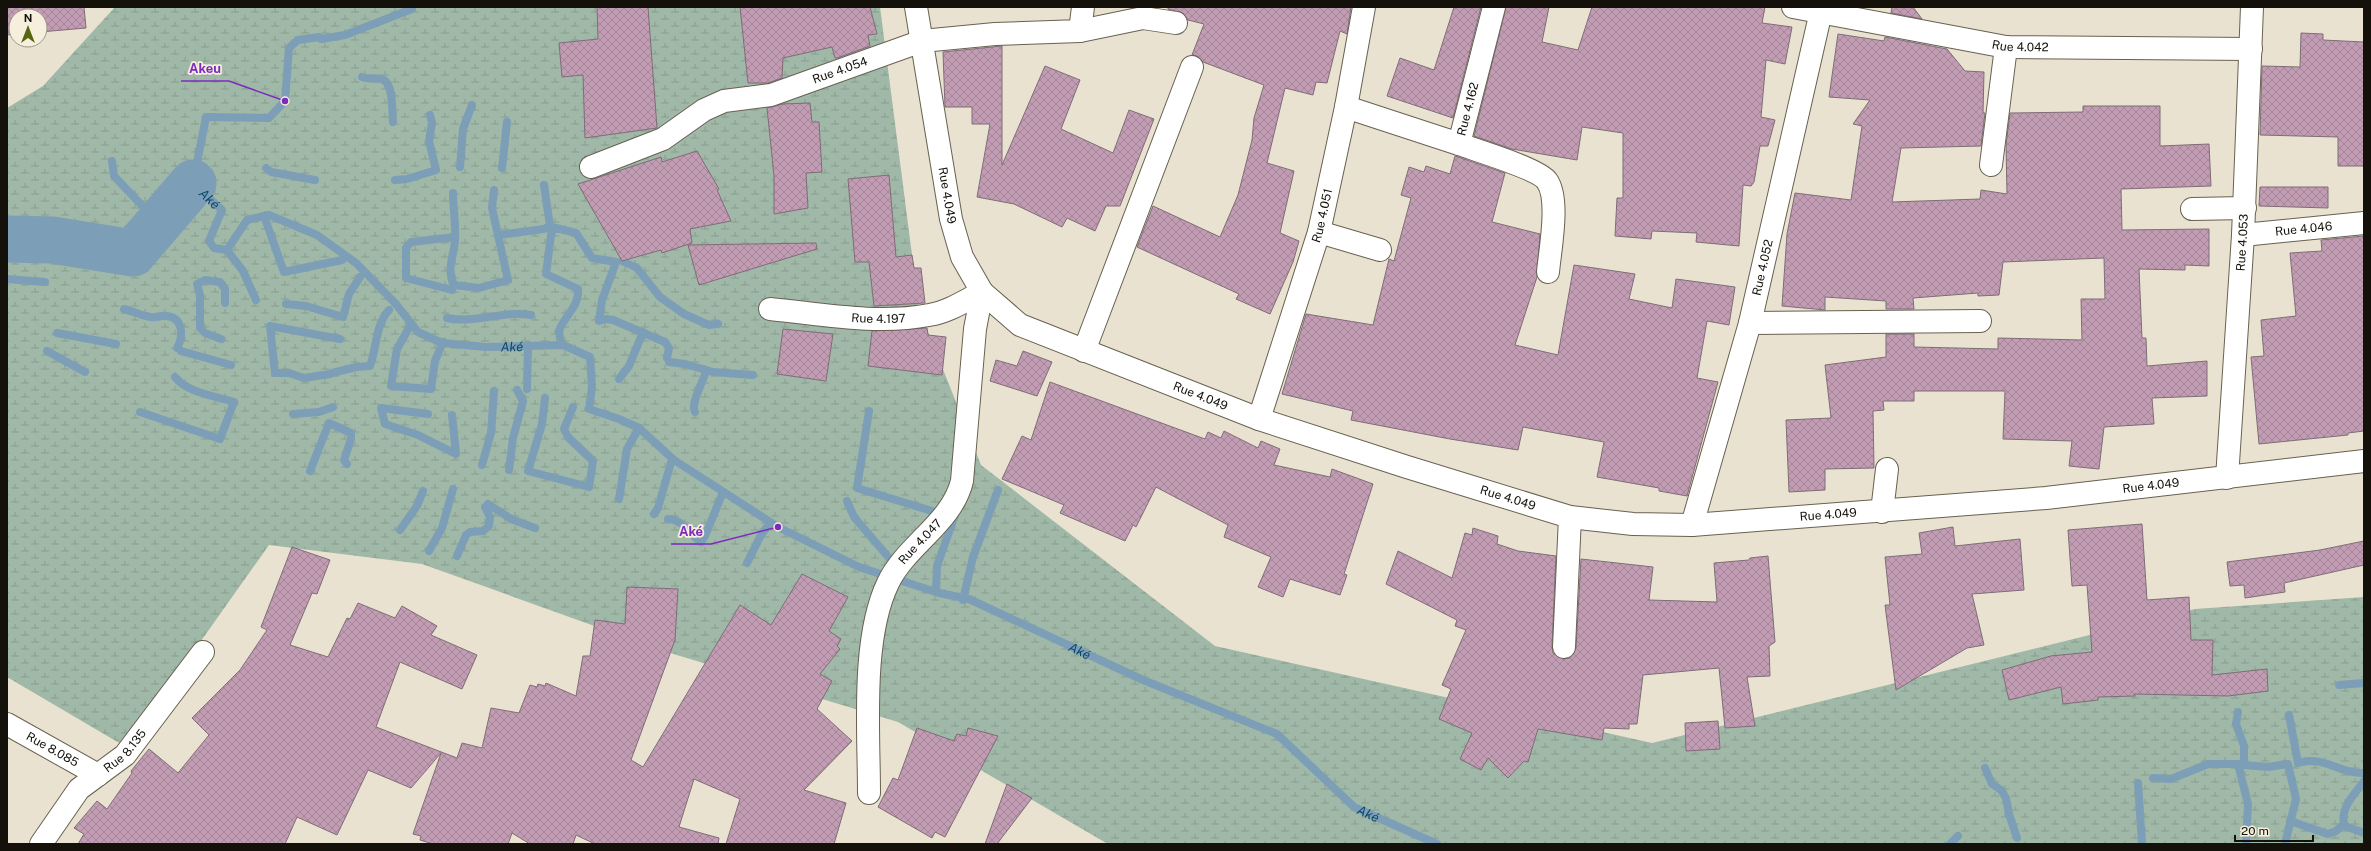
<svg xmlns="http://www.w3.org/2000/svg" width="2371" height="851" viewBox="0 0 2371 851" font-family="'Public Sans',sans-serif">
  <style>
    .wetland { fill: url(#wetland-marsh) }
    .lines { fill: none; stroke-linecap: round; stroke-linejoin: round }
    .stream { stroke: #7c9eb7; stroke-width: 8 }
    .river { stroke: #7c9eb7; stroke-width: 47 }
    .building { fill: url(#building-cross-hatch); stroke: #7e6d77 }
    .minor-casing { stroke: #686151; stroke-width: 24 }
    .minor { stroke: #fff; stroke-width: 22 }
    .labels { text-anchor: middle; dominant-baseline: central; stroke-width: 3.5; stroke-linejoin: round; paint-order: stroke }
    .street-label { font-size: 12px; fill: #13110a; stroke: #f7efdd }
    .water-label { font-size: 13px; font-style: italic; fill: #0b486b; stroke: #f7efdd }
    .leader { fill: none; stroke: #7b2cbf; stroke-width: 1.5 }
    .callout-dot { fill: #7b2cbf; stroke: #f7efdd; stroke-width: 1.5 }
    .callout-label { font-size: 13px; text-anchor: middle; font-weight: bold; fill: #7b2cbf; stroke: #f7efdd; stroke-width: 3.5; stroke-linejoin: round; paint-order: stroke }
  </style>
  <defs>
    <pattern id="wetland-marsh" width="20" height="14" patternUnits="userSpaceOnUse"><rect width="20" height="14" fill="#a0b8a7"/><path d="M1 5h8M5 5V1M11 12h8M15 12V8" fill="none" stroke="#899d8e"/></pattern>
    <pattern id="building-cross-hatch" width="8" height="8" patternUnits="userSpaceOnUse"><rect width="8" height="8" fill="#c19cb3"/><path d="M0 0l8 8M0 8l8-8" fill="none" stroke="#a58599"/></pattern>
  </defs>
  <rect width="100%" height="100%" fill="#eae2d0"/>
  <path class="wetland" d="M 115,7 L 880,7 L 919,309 L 981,465 L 1215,646 L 1652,743 L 2195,609 L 2364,597 L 2364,844 L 1108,844 L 898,722 L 667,652 L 422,564 L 269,545 L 126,747 L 7,677 L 7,108 L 43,86 Z"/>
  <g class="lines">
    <g class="stream">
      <path id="s1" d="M 412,7 L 412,9 L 345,35 L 321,39 L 319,37 L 298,40 L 289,48 L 285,101 L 269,118 L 206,117 L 193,183 L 222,210 L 209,241 L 214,248 L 227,250 L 247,220 L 269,215 L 317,235 L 356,263 L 395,303 L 418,332 L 442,343 L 486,347 L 563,345 L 590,357 L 592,387 L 589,409 L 619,419 L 639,428 L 674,460 L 778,527 L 859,567 L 939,593 L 969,599 L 1143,680 L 1277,734 L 1354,807 L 1437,844"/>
      <path d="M 362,77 C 368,80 375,77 381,79 C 394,81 392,112 393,122"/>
      <path d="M 112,161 L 114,176 L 150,214"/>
      <path d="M 460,167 L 463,129 L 472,105"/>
      <path d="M 266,168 L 271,172 L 315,180"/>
      <path d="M 502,168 L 507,122"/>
      <path d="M 395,180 L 407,179 L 436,170 L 429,141 L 432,123 L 430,115"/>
      <path d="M 453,193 C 453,209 456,224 455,240 C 454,256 446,269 454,285 L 479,288 L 508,280 L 492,208 L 494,190"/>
      <path d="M 264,216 L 284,272 L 342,260"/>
      <path d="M 498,235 L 544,229 L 550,226 L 544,185"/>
      <path d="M 227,250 L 243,271 L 256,300"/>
      <path d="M 622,261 L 637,268 L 660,297 L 684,314 L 709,325 L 718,324"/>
      <path d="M 7,279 L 45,282"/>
      <path d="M 452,290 L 406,278 L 406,248 L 411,242 L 455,237"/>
      <path d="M 286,304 L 306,306 L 343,317 L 349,294 L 360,277"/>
      <path d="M 124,309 C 133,311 141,316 151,317 C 156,318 161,315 166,316 C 183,317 184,336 177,348"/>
      <path d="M 447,318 C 474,324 503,310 531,315"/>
      <path d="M 410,326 L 397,349 L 391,386 L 431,389 L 435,361 L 443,342"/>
      <path d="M 57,333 L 116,344"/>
      <path d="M 221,339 L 205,333 L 200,328 L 200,295 L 197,284 L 205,280 L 220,282 L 225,289 L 225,303"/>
      <path d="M 561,344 L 559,331 C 564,317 580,305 578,289 L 546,274 L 552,227 L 576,233 L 592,258 L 616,262 L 602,300 L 599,321 L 606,319 L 613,320 L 665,342 L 669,348 L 667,358"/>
      <path d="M 47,351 L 85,372"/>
      <path d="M 181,351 L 231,365"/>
      <path d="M 669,362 L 685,364 L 713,372 L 753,375"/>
      <path d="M 332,373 L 356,367 L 370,366 C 377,348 375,325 389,310"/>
      <path d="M 330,374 L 304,378 L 289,373 L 275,373 L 270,326 L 340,339"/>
      <path d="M 619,379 L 629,366 L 643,332"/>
      <path d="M 527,389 L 528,345"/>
      <path d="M 545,398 L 542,424 L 528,471 L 589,487 L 593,461 L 568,437 L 564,429 L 573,407"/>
      <path d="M 869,411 L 857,488 L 932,511"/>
      <path d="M 140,412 L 220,439 L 234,402 C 216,396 187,393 175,377"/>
      <path d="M 695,412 C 690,404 703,382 706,371"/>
      <path d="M 293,414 L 319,412 L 333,407"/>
      <path d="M 428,414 L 381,408 L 385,424 L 418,435 L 456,454 L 452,415"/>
      <path d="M 482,465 L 491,433 L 494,391"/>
      <path d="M 509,470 L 513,438 L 523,401 L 517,390"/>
      <path d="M 310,471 L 329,423 L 351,433 L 351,439 L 344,460 L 347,464"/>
      <path d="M 619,499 L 627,449 L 639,428"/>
      <path d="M 847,501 L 854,517 L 896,566"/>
      <path d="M 488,504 L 511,519 L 535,528"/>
      <path d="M 654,514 L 658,508 L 672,459"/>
      <path d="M 668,519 C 683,519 689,534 701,542 L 705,536 L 723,492"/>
      <path d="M 400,530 L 417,506 L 423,491"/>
      <path d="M 429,551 L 442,528 L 453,489"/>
      <path d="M 457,556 L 466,535 L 470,532 L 483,531 L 489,526 L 490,517 L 485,507"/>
      <path d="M 747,563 L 762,533 L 769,525"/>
      <path d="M 936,592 L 937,566 L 955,515"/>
      <path d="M 963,600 L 973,557 L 998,490"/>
      <path d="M 2339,685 L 2364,683"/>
      <path d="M 2238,712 L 2236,724 L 2244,746 L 2244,765 L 2268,767 L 2288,764 L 2296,799 L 2285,844"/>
      <path d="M 2289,715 L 2298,763 C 2325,755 2339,774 2364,773"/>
      <path d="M 1985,768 L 1992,784 L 2001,790 L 2006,798 L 2009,814 L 2017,838"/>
      <path d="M 2153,778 L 2171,779 L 2208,764 L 2238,764 L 2248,804 L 2246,844"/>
      <path d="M 2364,781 C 2356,793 2338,809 2345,826 L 2364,833"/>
      <path d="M 2138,783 L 2142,844"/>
      <path d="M 2290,821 L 2328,834 L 2336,831 L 2344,824"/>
      <path d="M 1950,844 L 1958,836"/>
    </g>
    <path class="river" d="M 7,239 L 52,240 L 133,253 L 193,183"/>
  </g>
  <path class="building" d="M 7,7 L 84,7 L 86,28 L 40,32 L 40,16 L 16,16 L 16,34 L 7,35 Z
    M 597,7 L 648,7 L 657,128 L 585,138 L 583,75 L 562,77 L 559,43 L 598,39 Z
    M 740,7 L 870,7 L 877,34 L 868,35 L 870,46 L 837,58 L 835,58 L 832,47 L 783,58 L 782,78 L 768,83 L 748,83 Z
    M 1168,7 L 1351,7 L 1347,34 L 1340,31 L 1327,83 L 1316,82 L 1313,95 L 1285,88 L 1267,163 L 1294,171 L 1280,233 L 1299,241 L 1293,262 L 1270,314 L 1236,299 L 1239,294 L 1137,247 L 1153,206 L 1220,237 L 1238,195 L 1252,140 L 1254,118 L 1264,85 L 1203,62 L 1197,56 L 1192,55 L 1204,24 L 1188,20 L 1183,13 L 1168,9 Z
    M 1454,7 L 1481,7 L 1453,118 L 1387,96 L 1400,58 L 1434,70 Z
    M 1506,7 L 1549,7 L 1542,42 L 1578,50 L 1592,7 L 1765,7 L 1762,23 L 1792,27 L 1785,64 L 1766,60 L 1761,117 L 1775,120 L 1768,146 L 1760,146 L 1754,182 L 1751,186 L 1743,185 L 1739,246 L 1696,242 L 1697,233 L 1652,231 L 1651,239 L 1615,236 L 1617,198 L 1623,198 L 1623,133 L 1582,127 L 1577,160 L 1512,149 L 1474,136 Z
    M 1892,7 L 1913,7 L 1922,19 L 1891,13 Z
    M 2301,33 L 2323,34 L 2323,40 L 2364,42 L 2364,166 L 2338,166 L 2338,137 L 2260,135 L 2262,66 L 2300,67 Z
    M 1838,34 L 1884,41 L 1885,37 L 1947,49 L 1965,71 L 1984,72 L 1983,113 L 1985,113 L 1981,146 L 1901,148 L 1892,202 L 1980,199 L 1981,190 L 2007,194 L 2006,145 L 2010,113 L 2083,112 L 2083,106 L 2160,106 L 2160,146 L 2209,144 L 2211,186 L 2121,189 L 2122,230 L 2209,229 L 2209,266 L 2185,265 L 2185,270 L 2139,269 L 2142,338 L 2146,338 L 2147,366 L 2207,361 L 2207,396 L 2152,398 L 2154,424 L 2104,427 L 2099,469 L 2069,466 L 2072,441 L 2003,439 L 2005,391 L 1914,391 L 1914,401 L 1883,401 L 1884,410 L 1873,411 L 1874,468 L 1825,469 L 1825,490 L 1789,492 L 1786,420 L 1831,418 L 1825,365 L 1886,357 L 1886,334 L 1914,334 L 1914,347 L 1998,349 L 1998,338 L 2082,340 L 2081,299 L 2105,299 L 2104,258 L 2003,262 L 1999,295 L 1978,296 L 1978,293 L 1913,298 L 1914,309 L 1886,309 L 1886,301 L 1825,297 L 1825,310 L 1782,306 L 1787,234 L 1795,193 L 1851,200 L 1862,126 L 1853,124 L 1870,100 L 1829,97 Z
    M 1002,46 L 1002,165 L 1045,66 L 1080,80 L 1061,129 L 1113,153 L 1129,110 L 1154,119 L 1120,206 L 1106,206 L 1095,231 L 1067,218 L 1062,227 L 1014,204 L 977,197 L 990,124 L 972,124 L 972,107 L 945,107 L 943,52 Z
    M 810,103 L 812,122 L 819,122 L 822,172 L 806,173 L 808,208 L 774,214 L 774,176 L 767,108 L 783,104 Z
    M 697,151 L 719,189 L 717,190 L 731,221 L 690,229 L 692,243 L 662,253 L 661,250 L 622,261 L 578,184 L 661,157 L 662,162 Z
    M 1455,156 L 1505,173 L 1492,222 L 1540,234 L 1537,277 L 1515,345 L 1558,355 L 1574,265 L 1635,274 L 1629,299 L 1672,308 L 1676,279 L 1735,287 L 1729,325 L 1707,321 L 1697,378 L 1718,382 L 1687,496 L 1659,491 L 1659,488 L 1597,477 L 1604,442 L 1523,427 L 1518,450 L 1450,439 L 1351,420 L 1353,411 L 1282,394 L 1306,314 L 1373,325 L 1389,259 L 1394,261 L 1411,198 L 1401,195 L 1409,167 L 1424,172 L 1426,166 L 1450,174 Z
    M 889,175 L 896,257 L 912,255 L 914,268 L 921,268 L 925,303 L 874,306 L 869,262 L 855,262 L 848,179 Z
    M 2260,187 L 2328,187 L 2328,208 L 2259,206 Z
    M 2364,236 L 2364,431 L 2348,433 L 2348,435 L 2259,444 L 2251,357 L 2264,356 L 2261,320 L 2296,316 L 2290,253 L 2322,251 L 2321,240 Z
    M 816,243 L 817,249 L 699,285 L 688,245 Z
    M 927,328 L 928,335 L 946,337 L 942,375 L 868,366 L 872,331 Z
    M 783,329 L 833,334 L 826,381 L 777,374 Z
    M 1023,351 L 1052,362 L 1037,396 L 990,381 L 996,360 L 1017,366 Z
    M 1050,382 L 1205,439 L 1208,432 L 1221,438 L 1224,431 L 1258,448 L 1261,441 L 1280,449 L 1274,465 L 1330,477 L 1332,469 L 1373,484 L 1344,574 L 1347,575 L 1340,595 L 1290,579 L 1283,597 L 1258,587 L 1271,557 L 1224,537 L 1228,525 L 1156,487 L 1136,527 L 1133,525 L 1125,541 L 1060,513 L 1064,505 L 1002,479 L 1022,436 L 1031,440 Z
    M 2142,524 L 2147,600 L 2189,597 L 2191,640 L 2213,640 L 2212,675 L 2267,669 L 2268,691 L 2228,696 L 2134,694 L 2135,696 L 2098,697 L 2098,700 L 2063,704 L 2061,687 L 2009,700 L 2002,670 L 2051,656 L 2092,652 L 2087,585 L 2072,586 L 2068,530 Z
    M 1953,527 L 1955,546 L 2020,539 L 2024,590 L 1972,594 L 1984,645 L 1967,648 L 1896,690 L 1885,605 L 1890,605 L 1885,557 L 1922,554 L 1919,533 Z
    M 1473,528 L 1498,536 L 1497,544 L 1518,551 L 1556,556 L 1552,646 L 1553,653 L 1563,659 L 1570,658 L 1576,648 L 1581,559 L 1653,567 L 1649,600 L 1717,602 L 1714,563 L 1749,560 L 1750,558 L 1768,556 L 1775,642 L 1769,646 L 1770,676 L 1747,677 L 1755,726 L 1725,728 L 1719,668 L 1643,675 L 1637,724 L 1629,724 L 1629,729 L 1604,728 L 1602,740 L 1538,729 L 1528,762 L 1524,761 L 1508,778 L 1488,758 L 1481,770 L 1460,759 L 1472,733 L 1439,719 L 1451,689 L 1442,685 L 1466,630 L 1455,626 L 1457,620 L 1386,584 L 1398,551 L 1452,578 L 1465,533 L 1472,535 Z
    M 2364,541 L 2364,565 L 2284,583 L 2285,592 L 2245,598 L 2244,585 L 2230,586 L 2227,562 L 2320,550 Z
    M 292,547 L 330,560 L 317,594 L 312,593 L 290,645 L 328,657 L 347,618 L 350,619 L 358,603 L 395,618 L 402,606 L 437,626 L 431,635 L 477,655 L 462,689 L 400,662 L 376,727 L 457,758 L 462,743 L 482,748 L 491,708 L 519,713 L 530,685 L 537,687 L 538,684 L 545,686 L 546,683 L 576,696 L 583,656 L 590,656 L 595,620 L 625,624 L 627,587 L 678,589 L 675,640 L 631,760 L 643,767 L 740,605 L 771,625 L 802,574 L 848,597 L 829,631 L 841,639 L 837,646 L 840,649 L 820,674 L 832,681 L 817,709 L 852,741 L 804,790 L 846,803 L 834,844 L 726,844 L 740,799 L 694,779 L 679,827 L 719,838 L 718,844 L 595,844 L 576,835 L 573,844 L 530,844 L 512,833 L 508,844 L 433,844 L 420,840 L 421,836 L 413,834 L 441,753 L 411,788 L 368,770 L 337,835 L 297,817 L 285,844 L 78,844 L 84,834 L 74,828 L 97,801 L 107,809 L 132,773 L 131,771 L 149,749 L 178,773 L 209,735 L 192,718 L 240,670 L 267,630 L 261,627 Z
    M 1718,721 L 1720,749 L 1686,751 L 1685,723 Z
    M 917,728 L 954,741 L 957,734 L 966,736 L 968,728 L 998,736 L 945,837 L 935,832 L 932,838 L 878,807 L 893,778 L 898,780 Z
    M 1007,784 L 1032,798 L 997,844 L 985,844 Z"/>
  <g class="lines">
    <g class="minor-casing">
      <g id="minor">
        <path id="s2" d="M 916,7 L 951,219 L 962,257 L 982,292 L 1020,325 L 1259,419 L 1407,467 L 1570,517 L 1633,524 L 1692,525 L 2046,498 L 2364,461"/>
        <path id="s3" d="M 1793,7 L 2006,47 L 2251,49"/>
        <path d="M 1080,31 L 1143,18 L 1176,23"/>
        <path id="s4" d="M 1346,107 L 1459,144 L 1494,7"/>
        <path d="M 1459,144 C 1475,150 1539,169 1547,181 C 1560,199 1550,250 1548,272"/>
        <path d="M 1991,165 L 2006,47"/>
        <path id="s5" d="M 591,167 L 663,139 L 704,110 L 724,101 L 771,95 L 922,41 L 995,34 L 1080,31 L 1083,7"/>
        <path d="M 2192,209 L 2245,208"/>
        <path d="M 1319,232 L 1380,250"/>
        <path id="s6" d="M 2243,235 L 2364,223"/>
        <path id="s7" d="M 770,309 C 822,314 877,325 929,315 C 948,312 965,301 982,292"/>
        <path d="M 1750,323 L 1980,321"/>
        <path d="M 1084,351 L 1192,67"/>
        <path id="s8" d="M 1259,419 L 1319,232 L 1346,107 L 1364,7"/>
        <path id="s9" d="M 2227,478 L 2243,235 L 2252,7"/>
        <path d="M 1882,512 L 1887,469"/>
        <path id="s10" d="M 1692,525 L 1750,323 L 1822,7"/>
        <path d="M 1564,647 L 1570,517"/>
        <path id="s11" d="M 7,724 L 98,775"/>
        <path id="s12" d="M 869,793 C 869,732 861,639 888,583 C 906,545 952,523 962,481 L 975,329 L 982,292"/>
        <path id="s13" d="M 41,844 L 79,789 L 125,755 L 203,652"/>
      </g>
    </g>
    <use href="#minor" class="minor"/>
  </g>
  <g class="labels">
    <g class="street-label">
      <text stroke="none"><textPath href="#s3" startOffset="231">Rue 4.042</textPath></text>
      <text stroke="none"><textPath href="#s5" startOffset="270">Rue 4.054</textPath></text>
      <text stroke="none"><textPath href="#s4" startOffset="155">Rue 4.162</textPath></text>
      <text stroke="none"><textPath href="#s2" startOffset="191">Rue 4.049</textPath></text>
      <text stroke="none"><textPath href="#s8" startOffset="213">Rue 4.051</textPath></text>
      <text stroke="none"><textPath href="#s6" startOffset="61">Rue 4.046</textPath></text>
      <text stroke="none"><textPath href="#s9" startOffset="236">Rue 4.053</textPath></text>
      <text stroke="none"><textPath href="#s10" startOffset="267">Rue 4.052</textPath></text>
      <text stroke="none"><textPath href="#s7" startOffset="109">Rue 4.197</textPath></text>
      <text stroke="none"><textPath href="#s2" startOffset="539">Rue 4.049</textPath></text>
      <text stroke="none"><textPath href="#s2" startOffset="1511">Rue 4.049</textPath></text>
      <text stroke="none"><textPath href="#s2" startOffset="863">Rue 4.049</textPath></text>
      <text stroke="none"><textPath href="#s2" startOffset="1187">Rue 4.049</textPath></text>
      <text stroke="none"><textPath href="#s12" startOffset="265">Rue 4.047</textPath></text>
      <text stroke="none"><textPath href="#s11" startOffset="52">Rue 8.085</textPath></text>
      <text stroke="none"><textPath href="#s13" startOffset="127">Rue 8.135</textPath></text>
    </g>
    <g class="water-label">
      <text stroke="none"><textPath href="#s1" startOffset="364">Aké</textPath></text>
      <text stroke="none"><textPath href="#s1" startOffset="784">Aké</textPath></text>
      <text stroke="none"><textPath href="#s1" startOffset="1469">Aké</textPath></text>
      <text stroke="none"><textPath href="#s1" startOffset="1805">Aké</textPath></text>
    </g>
  </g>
  <path class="leader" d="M285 101L229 81H181M778 527L711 544H671"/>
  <g class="callout-dot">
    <circle cx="285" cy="101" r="4"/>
    <circle cx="778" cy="527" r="4"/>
  </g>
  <g class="callout-label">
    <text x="205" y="73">Akeu</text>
    <text x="691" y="536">Aké</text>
  </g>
  <rect width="2371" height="851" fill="none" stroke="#13110a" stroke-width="16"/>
  <g transform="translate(28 28)"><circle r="19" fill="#f7efdd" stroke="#9c9689"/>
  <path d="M0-3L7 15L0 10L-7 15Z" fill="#56660f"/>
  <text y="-6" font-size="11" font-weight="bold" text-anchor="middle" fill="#13110a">N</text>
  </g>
  <path d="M2235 835v6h78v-6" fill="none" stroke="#13110a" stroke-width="2"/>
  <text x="2241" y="835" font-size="12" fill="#13110a" stroke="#f7efdd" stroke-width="3" paint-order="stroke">20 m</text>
</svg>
